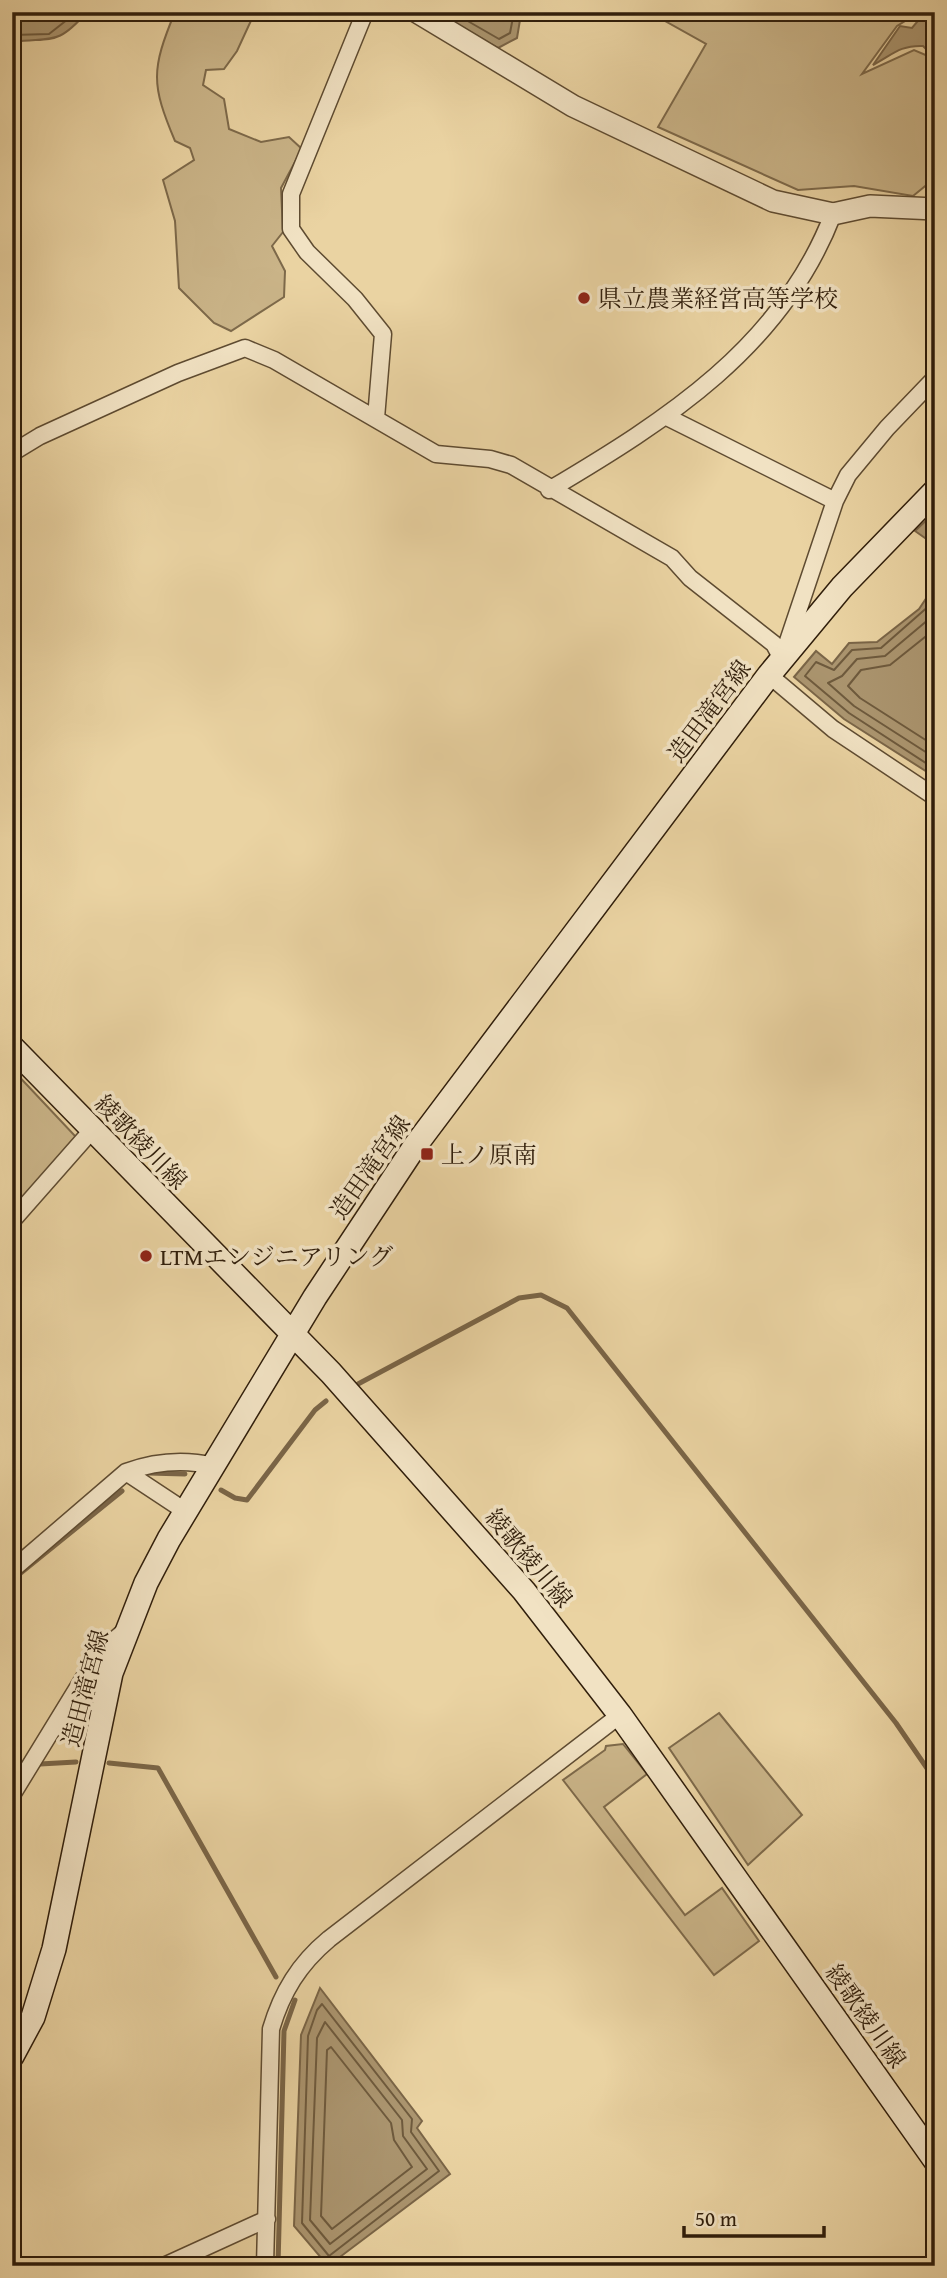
<svg xmlns="http://www.w3.org/2000/svg" width="947" height="2278" viewBox="0 0 947 2278" font-family="'Gentium Book Plus','Noto Serif JP',serif">
  <style>
    .green { fill: #cab488; stroke: #7d694a; stroke-width: 2 }
    .water { fill: #ab956f; stroke: #7a6547; stroke-width: 2 }
    .lines { fill: none; stroke-linecap: round; stroke-linejoin: round }
    .shore { stroke: #6e5a3d; stroke-width: 2 }
    .stream { stroke: #7a6547; stroke-width: 5 }
    .minor-casing { stroke: #5e4b31; stroke-width: 19 }
    .tertiary-casing { stroke: #5e4b31; stroke-width: 24 }
    .secondary-casing { stroke: #301e0b; stroke-width: 26 }
    .minor { stroke: #f1e2c3; stroke-width: 16 }
    .tertiary { stroke: #f1e2c3; stroke-width: 21 }
    .secondary { stroke: #f1e2c3; stroke-width: 23 }
    .poi-dot { fill: #8f2418; stroke: #f1e2c3; stroke-width: 2.5 }
    .labels { text-anchor: middle; dominant-baseline: central; stroke-width: 7; stroke-linejoin: round; paint-order: stroke }
    .poi-label { font-size: 24px; fill: #301e0b; stroke: #f1e2c3; text-anchor: start }
    .street-label { font-size: 24px; fill: #301e0b; stroke: #f1e2c3 }
  </style>
  <rect width="100%" height="100%" fill="#ead3a2"/>
  <filter id="stains"><feTurbulence type="fractalNoise" baseFrequency=".00286" numOctaves="4"/><feColorMatrix values="0 0 0 0 .2 0 0 0 0 .09 0 0 0 0 .02 0 0 0 .5 -.17"/></filter>
  <radialGradient id="worn" r=".72"><stop offset=".6" stop-color="#630" stop-opacity="0"/><stop offset="1" stop-color="#630" stop-opacity=".3"/></radialGradient>
  <path class="green" d="M 175,12 L 255,12 L 237,51 L 224,69 L 206,70 L 203,85 L 224,99 L 229,129 L 261,142 L 289,137 L 302,149 L 281,188 L 283,232 L 272,246 L 285,271 L 284,297 L 231,331 L 214,323 L 179,288 L 175,221 L 163,180 L 194,160 L 190,148 L 175,141 C 151,84 151,70 175,12 Z
    M 649,12 L 920,12 L 897,26 L 862,74 L 914,50 L 935,59 L 935,148 L 928,156 L 935,162 L 935,178 L 913,196 L 854,186 L 798,190 L 658,127 L 706,44 Z
    M 12,1069 L 76,1137 L 12,1209 Z
    M 719,1713 L 802,1815 L 748,1865 L 669,1748 Z
    M 623,1744 L 647,1774 L 604,1807 L 685,1915 L 722,1888 L 759,1941 L 714,1975 L 563,1780 L 605,1750 L 606,1746 Z"/>
  <path class="water" d="M 12,12 L 87,12 C 57,46 53,37 14,42 Z
    M 437,12 L 521,12 L 521,14 L 517,38 L 498,48 Z
    M 930,12 L 935,12 L 935,51 L 932,55 L 923,46 C 900,45 892,55 873,65 L 900,26 L 912,28 L 922,16 Z
    M 935,512 L 935,545 L 915,531 Z
    M 927,597 L 935,598 L 935,777 L 844,719 L 794,677 L 816,651 L 832,664 L 849,643 L 877,642 L 919,609 Z
    M 320,1988 L 422,2121 L 417,2128 L 450,2174 L 328,2266 L 294,2226 L 301,2035 Z"/>
  <g class="lines">
    <path class="shore" d="M 452,12 L 499,39 L 510,33 L 514,12
      M 12,35 L 49,34 L 77,12
      M 935,605 L 930,605 L 881,648 L 852,650 L 834,670 L 816,662 L 805,676 L 849,713 L 935,769
      M 935,614 L 885,656 L 857,659 L 842,676 L 828,683 L 854,706 L 935,758
      M 935,629 L 890,665 L 861,670 L 848,686 L 860,698 L 935,746
      M 322,2004 L 412,2119 L 411,2132 L 439,2171 L 329,2256 L 302,2223 L 308,2036 L 317,2010 Z
      M 325,2022 L 402,2120 L 403,2136 L 427,2169 L 330,2244 L 310,2220 L 317,2038 Z
      M 331,2047 L 391,2123 L 394,2140 L 412,2167 L 332,2229 L 321,2216 L 327,2050 Z"/>
    <path class="stream" d="M 358,1384 L 519,1298 L 541,1295 L 567,1308 L 896,1723 L 935,1780
      M 148,1473 L 185,1474
      M 221,1490 L 235,1498 L 247,1500 L 315,1410 L 326,1401
      M 12,1580 L 122,1491
      M 12,1760 L 15,1761
      M 109,1763 L 158,1768 L 276,1977
      M 40,1764 L 76,1762
      M 278,2266 L 284,2031 L 295,2000"/>
    <g class="minor-casing">
      <path id="minor" d="M 365,12 L 291,194 L 291,229 L 307,252 L 355,299 L 383,334 L 376,418
        M 667,417 L 835,501
        M 12,453 L 40,436 L 178,373 L 245,348 L 274,360 L 436,454 L 490,459 L 511,465 L 672,558 L 690,578 L 774,644 L 782,659
        M 549,490 C 667,420 782,347 833,214
        M 785,650 L 835,501 L 848,475 L 887,428 L 935,378
        M 769,675 L 833,729 L 935,797
        M 12,1221 L 93,1129
        M 126,1472 L 185,1511
        M 12,1570 L 126,1472 C 154,1462 184,1459 213,1466
        M 12,1795 L 99,1653 L 127,1629
        M 164,2266 L 267,2219
        M 265,2266 L 271,2029 C 282,1992 299,1964 329,1939 L 620,1715"/>
    </g>
    <g class="tertiary-casing">
      <path id="tertiary" d="M 417,12 L 573,106 L 773,201 L 833,214 L 870,206 L 935,209"/>
    </g>
    <g class="secondary-casing">
      <path id="secondary" d="M 12,1047 L 331,1373 L 524,1591 L 620,1715 L 935,2160
        M 12,2056 L 33,2017 L 54,1949 L 111,1673 L 146,1583 L 169,1539 L 315,1297 L 415,1146 L 769,675 L 842,587 L 935,491"/>
    </g>
    <use href="#minor" class="minor"/>
    <use href="#tertiary" class="tertiary"/>
    <use href="#secondary" class="secondary"/>
  </g>
  <g class="poi-dot">
    <circle cx="584" cy="298" r="7"/>
    <rect x="420" y="1147" width="14" height="14" rx="3.5"/>
    <circle cx="146" cy="1256" r="7"/>
  </g>
  <g class="labels">
    <g class="poi-label">
      <text x="598" y="298">県立農業経営高等学校</text>
      <text x="441" y="1154">上ノ原南</text>
      <text x="160" y="1256">LTMエンジニアリング</text>
    </g>
    <g class="street-label">
      <text transform="translate(709 711) rotate(-53)">造田滝宮線</text>
      <text transform="translate(141 1142) rotate(46)">綾歌綾川線</text>
      <text transform="translate(370 1167) rotate(-55)">造田滝宮線</text>
      <text transform="translate(529 1558) rotate(50)">綾歌綾川線</text>
      <text transform="translate(85 1688) rotate(-75)">造田滝宮線</text>
      <text transform="translate(866 2016) rotate(55)">綾歌綾川線</text>
    </g>
  </g>
  <rect width="947" height="2278" fill="none" stroke="#ead3a2" stroke-width="42"/>
  <rect x="14" y="14" width="919" height="2250" fill="none" stroke="#301e0b" stroke-width="3.5"/>
  <rect x="21" y="21" width="905" height="2236" fill="none" stroke="#301e0b" stroke-width="2"/>
  <path d="M684 2226v10h140v-10" fill="none" stroke="#301e0b" stroke-width="3.5"/>
  <text x="695" y="2226" font-size="21" fill="#301e0b" stroke="#f1e2c3" stroke-width="5" paint-order="stroke">50 m</text>
  <rect width="100%" height="100%" filter="url(#stains)"/>
  <rect width="100%" height="100%" fill="url(#worn)"/>
</svg>
